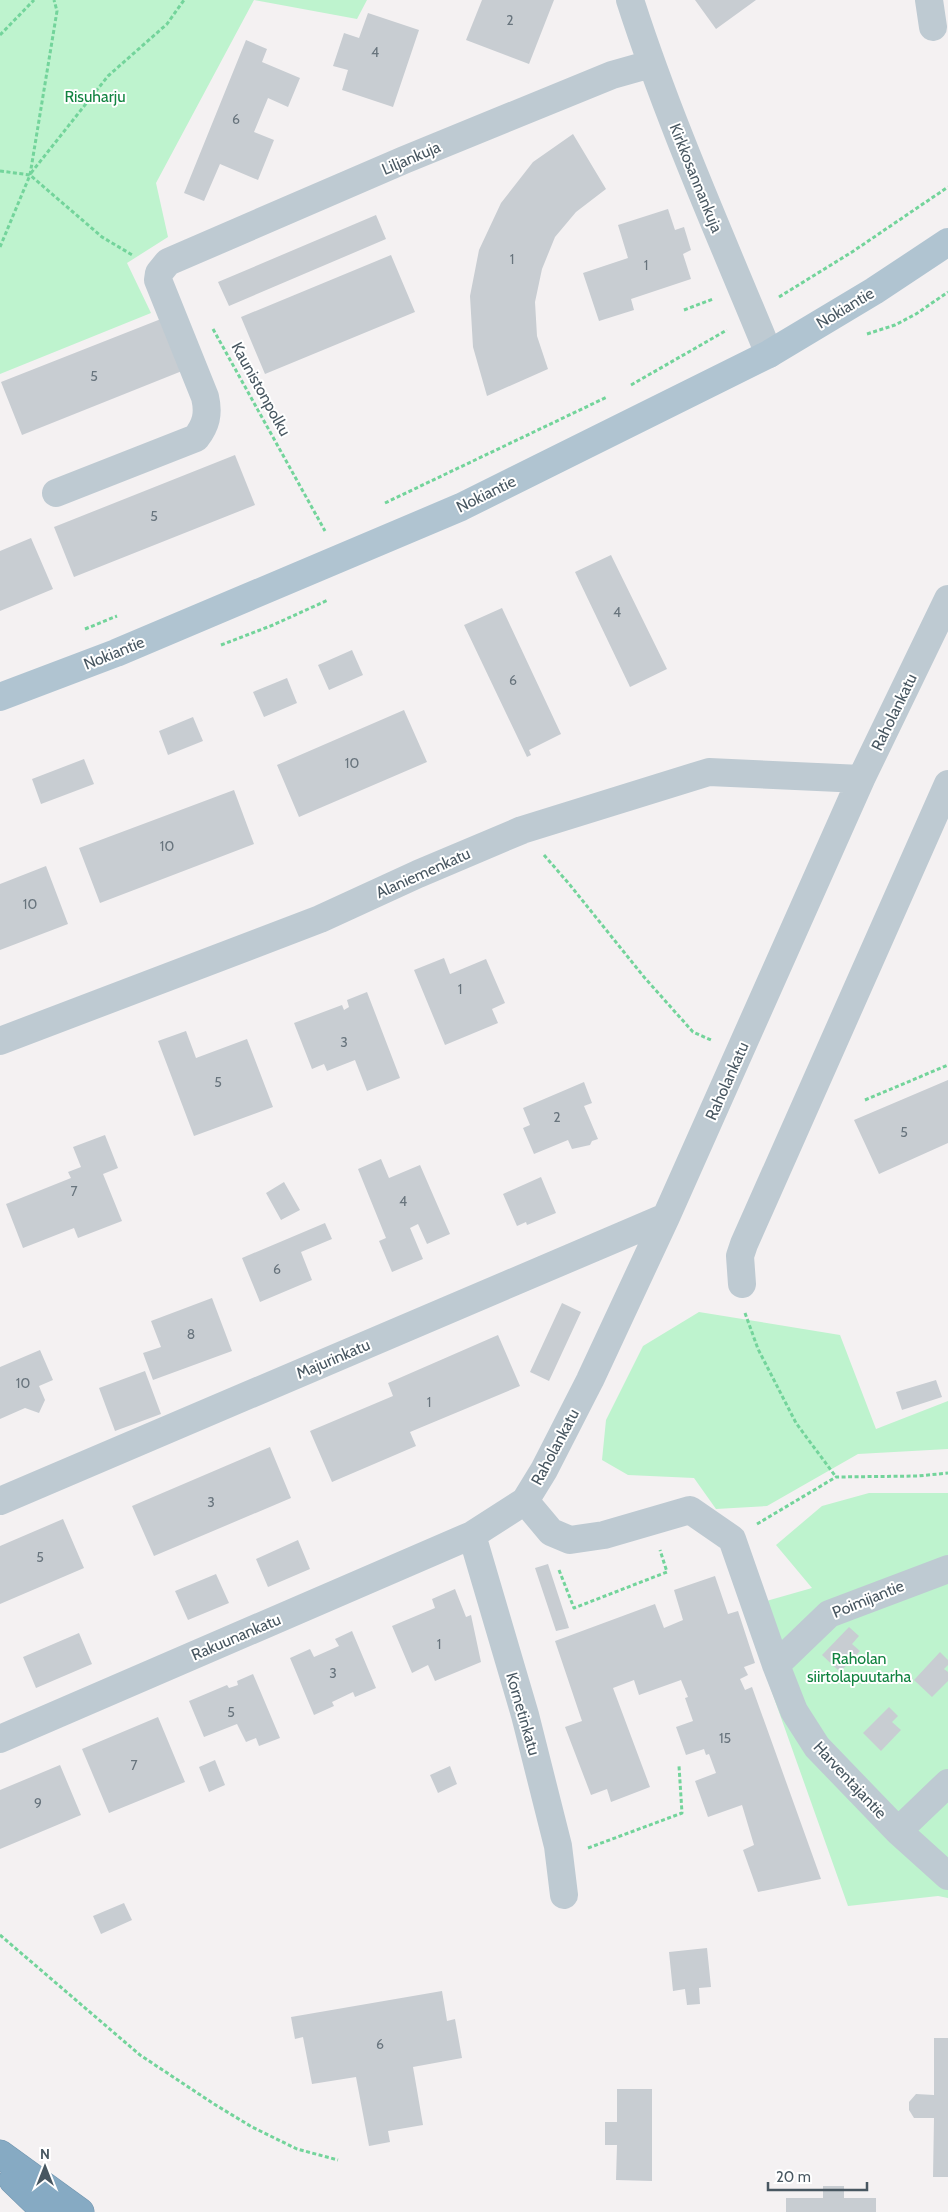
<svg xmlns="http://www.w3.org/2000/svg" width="948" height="2212" viewBox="0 0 948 2212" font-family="Cabin,sans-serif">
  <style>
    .green { fill: #bef3ce }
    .building { fill: #c8cdd2 }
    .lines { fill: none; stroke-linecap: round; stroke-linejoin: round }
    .highway-casing { stroke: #7195af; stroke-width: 29 }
    .path { stroke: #73d49b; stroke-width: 3; stroke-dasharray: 4 2.5; stroke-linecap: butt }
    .minor { stroke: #becad2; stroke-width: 28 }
    .major { stroke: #b0c4d1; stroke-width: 28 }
    .highway { stroke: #86aac3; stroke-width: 28 }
    .labels { text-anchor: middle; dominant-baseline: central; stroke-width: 4; stroke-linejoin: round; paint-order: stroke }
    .number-label { font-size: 14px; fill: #68747d }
    .park-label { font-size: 16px; fill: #118340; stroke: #fff }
    .street-label { font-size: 16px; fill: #485761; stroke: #fff }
  </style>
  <rect width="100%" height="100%" fill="#f4f1f2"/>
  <path class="green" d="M 0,0 L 367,0 L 357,19 L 254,0 L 156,183 L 168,237 L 127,263 L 151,313 L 0,374 Z
    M 699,1312 L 840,1335 L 876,1429 L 948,1401 L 948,1449 L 858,1454 L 767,1506 L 716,1509 L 694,1478 L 628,1475 L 602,1460 L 606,1420 L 643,1346 Z
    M 869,1493 L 948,1493 L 948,1898 L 938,1896 L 848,1906 L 742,1608 L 812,1588 L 776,1545 L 822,1506 Z"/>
  <path class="building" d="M 482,0 L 554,0 L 529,64 L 466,40 Z
    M 695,0 L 756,0 L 716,29 Z
    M 368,13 L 419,30 L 393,107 L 342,90 L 348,70 L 333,66 L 344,33 L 359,38 Z
    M 246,40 L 267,49 L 262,62 L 300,78 L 288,107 L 268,98 L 254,132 L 274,140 L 258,180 L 220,164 L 204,201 L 184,193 Z
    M 573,134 L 606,189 L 576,212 L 555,237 L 542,269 L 535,302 L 537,336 L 548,369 L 487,396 L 473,347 L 470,296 L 479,250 L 501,203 L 533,162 Z
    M 668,209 L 675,230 L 684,227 L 691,250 L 683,254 L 691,279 L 631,299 L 634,310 L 599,321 L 583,273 L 628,258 L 618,225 Z
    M 376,215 L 386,239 L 229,306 L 218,282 Z
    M 391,255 L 415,312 L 265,374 L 241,317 Z
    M 166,317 L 187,369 L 22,435 L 1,382 Z
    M 235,455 L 255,505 L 74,577 L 54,527 Z
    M 31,538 L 53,589 L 0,611 L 0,551 Z
    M 611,555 L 667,669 L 630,687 L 575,572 Z
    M 502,608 L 561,734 L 529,750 L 531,755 L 527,757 L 464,625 Z
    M 352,650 L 363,675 L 329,690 L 318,665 Z
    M 287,678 L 297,703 L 264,717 L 253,692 Z
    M 404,710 L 427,762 L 299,817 L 277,765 Z
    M 193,717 L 203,741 L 168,755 L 159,731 Z
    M 84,759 L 94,784 L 41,804 L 32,779 Z
    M 234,790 L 254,844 L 100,903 L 79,848 Z
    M 46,866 L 68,924 L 0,950 L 0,884 Z
    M 444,958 L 450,974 L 486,959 L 505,1003 L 492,1009 L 498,1023 L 445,1045 L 414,970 Z
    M 367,992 L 400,1078 L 367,1091 L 355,1060 L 327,1071 L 324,1064 L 312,1069 L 294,1023 L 342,1005 L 344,1010 L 349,1007 L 347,1000 Z
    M 186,1031 L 196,1058 L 247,1039 L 273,1107 L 194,1136 L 158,1041 Z
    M 948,1080 L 948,1143 L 879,1174 L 854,1120 Z
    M 584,1082 L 592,1103 L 584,1106 L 598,1139 L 592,1141 L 590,1145 L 572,1149 L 568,1140 L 534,1154 L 523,1128 L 530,1125 L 523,1108 Z
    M 105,1135 L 118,1168 L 103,1174 L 122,1221 L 78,1238 L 74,1228 L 23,1248 L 6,1204 L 71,1178 L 68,1172 L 81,1167 L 73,1147 Z
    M 381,1159 L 389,1178 L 420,1165 L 450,1234 L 427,1244 L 418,1224 L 410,1228 L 423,1259 L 392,1272 L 379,1241 L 386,1238 L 358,1169 Z
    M 541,1177 L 556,1213 L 527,1225 L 526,1222 L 517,1226 L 503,1194 Z
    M 284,1182 L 300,1210 L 281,1220 L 266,1193 Z
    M 325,1223 L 332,1239 L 301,1252 L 312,1280 L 260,1302 L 242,1258 Z
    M 212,1298 L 232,1351 L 153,1380 L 143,1353 L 161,1347 L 151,1321 Z
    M 562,1303 L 581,1312 L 549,1381 L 530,1372 Z
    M 498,1335 L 520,1386 L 410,1432 L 416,1446 L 332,1482 L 310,1431 L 393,1396 L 388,1383 Z
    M 40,1350 L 53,1380 L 39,1386 L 45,1400 L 39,1413 L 25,1408 L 0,1419 L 0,1367 Z
    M 145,1371 L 161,1414 L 115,1431 L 99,1388 Z
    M 936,1380 L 942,1397 L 902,1410 L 896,1392 Z
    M 270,1447 L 291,1498 L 154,1556 L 132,1506 Z
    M 63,1519 L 84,1568 L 0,1604 L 0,1546 Z
    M 298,1540 L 310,1569 L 268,1587 L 256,1559 Z
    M 548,1564 L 569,1628 L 556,1631 L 535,1568 Z
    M 216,1574 L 229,1603 L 188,1620 L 175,1591 Z
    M 715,1576 L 728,1614 L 738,1611 L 755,1663 L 744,1667 L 748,1675 L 740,1679 L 745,1690 L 752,1687 L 821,1879 L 758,1892 L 743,1850 L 754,1845 L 742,1805 L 708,1817 L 695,1781 L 716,1773 L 709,1754 L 706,1755 L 704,1749 L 686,1755 L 676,1727 L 693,1721 L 685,1698 L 688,1697 L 681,1680 L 639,1695 L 634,1680 L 613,1688 L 650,1787 L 611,1802 L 607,1789 L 591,1795 L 565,1727 L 582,1721 L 555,1641 L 655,1604 L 664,1628 L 683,1620 L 674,1590 Z
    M 455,1589 L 466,1617 L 471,1615 L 481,1662 L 435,1681 L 428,1665 L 412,1673 L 392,1626 L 435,1608 L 432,1599 Z
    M 849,1627 L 859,1636 L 852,1644 L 860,1651 L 840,1672 L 822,1655 Z
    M 352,1631 L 376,1688 L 355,1697 L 353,1692 L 332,1702 L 334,1706 L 314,1715 L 290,1658 L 310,1649 L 314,1657 L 339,1646 L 335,1639 Z
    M 79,1633 L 92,1664 L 36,1688 L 23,1657 Z
    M 940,1652 L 948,1660 L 948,1665 L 944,1669 L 948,1672 L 948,1681 L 932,1697 L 914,1680 Z
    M 253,1674 L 280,1738 L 259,1746 L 256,1738 L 246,1742 L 237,1724 L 204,1737 L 189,1701 L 227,1685 L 229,1688 L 238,1685 L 237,1681 Z
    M 889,1707 L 898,1716 L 892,1722 L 901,1730 L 881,1751 L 863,1733 Z
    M 158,1717 L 185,1782 L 109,1813 L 82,1749 Z
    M 215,1760 L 225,1785 L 209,1792 L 199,1767 Z
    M 60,1765 L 81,1815 L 0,1849 L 0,1790 Z
    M 450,1766 L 457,1784 L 438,1793 L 430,1775 Z
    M 124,1903 L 132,1920 L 101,1934 L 93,1916 Z
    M 707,1948 L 711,1987 L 699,1988 L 700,2004 L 687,2005 L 685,1989 L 673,1991 L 669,1952 Z
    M 442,1991 L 447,2021 L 455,2019 L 462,2058 L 413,2067 L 423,2125 L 388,2131 L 390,2142 L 369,2146 L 356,2077 L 312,2084 L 303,2037 L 295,2039 L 291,2017 Z
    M 934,2038 L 948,2038 L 948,2177 L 933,2177 L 934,2118 L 914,2118 L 909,2110 L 909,2102 L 916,2094 L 934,2095 Z
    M 617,2089 L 652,2089 L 652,2181 L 616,2180 L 617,2145 L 605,2145 L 605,2122 L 617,2122 Z
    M 823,2186 L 844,2186 L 844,2198 L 876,2198 L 876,2212 L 786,2212 L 786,2198 L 823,2198 Z"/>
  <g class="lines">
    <g class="highway-casing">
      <path id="highway" d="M 0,2154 L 80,2212
        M 13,2180 L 46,2212"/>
    </g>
    <path class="path" d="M 0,35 L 34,0
      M 0,171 L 30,175 L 102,237 L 134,256
      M 31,173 L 108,76 L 167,24 L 184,0
      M 0,247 L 30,175 L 57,11 L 54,0
      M 779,297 L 852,252 L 948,187
      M 684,310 L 713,299
      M 213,329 L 325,531
      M 867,334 L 895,325 L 916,314 L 948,292
      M 631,385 L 727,330
      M 385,503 L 607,397
      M 85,629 L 117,616
      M 221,645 L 273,625 L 328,600
      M 544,855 L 570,885 L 644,977 L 693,1032 L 711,1040
      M 865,1100 L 948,1065
      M 745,1313 L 758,1349 L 796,1423 L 836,1477
      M 757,1524 L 836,1477 L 918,1476 L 948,1473
      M 559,1570 L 574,1608 L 667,1572 L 660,1550
      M 588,1848 L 682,1813 L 679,1766
      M 0,1935 L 140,2055 L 214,2104 L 252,2127 L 297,2149 L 338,2160"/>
    <path class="minor" d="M 630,0 C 669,121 721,237 769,354
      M 929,0 L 933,27
      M 56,493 L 196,438 C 206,425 209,414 205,397 L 158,280 L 159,273 L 168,262 L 404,160 L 612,75 L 651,64
      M 0,1041 L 320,919 L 418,874 L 522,830 L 709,772 L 861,779
      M 742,1284 L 740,1256 L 744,1244 L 948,784
      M 0,1501 L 666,1217
      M 525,1501 L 551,1532 L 570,1540 L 604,1535 L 690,1510 L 732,1539 L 776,1665 L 794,1711 L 817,1747 L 898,1831 L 948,1876
      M 472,1535 L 525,1715 L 558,1846 L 564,1895
      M 776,1665 L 829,1614 L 948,1569
      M 0,1739 L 472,1535 L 525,1501 L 544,1470 L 590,1380 L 666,1217 L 861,779 L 948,599
      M 898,1831 L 948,1783"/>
    <path class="major" d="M 0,697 L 116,653 L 461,507 L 769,354 L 874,291 L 948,242"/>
    <use href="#highway" class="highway"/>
  </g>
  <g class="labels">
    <g class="number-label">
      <text x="510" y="20">2</text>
      <text x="375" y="52">4</text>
      <text x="236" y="119">6</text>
      <text x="512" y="259">1</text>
      <text x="646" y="265">1</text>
      <text x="94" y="376">5</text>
      <text x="154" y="516">5</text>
      <text x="617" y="612">4</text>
      <text x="513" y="680">6</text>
      <text x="352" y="763">10</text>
      <text x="167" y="846">10</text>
      <text x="30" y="904">10</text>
      <text x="460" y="989">1</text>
      <text x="344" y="1042">3</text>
      <text x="218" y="1082">5</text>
      <text x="557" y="1117">2</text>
      <text x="904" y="1132">5</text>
      <text x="74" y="1191">7</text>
      <text x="403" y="1201">4</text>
      <text x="277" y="1269">6</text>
      <text x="191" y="1334">8</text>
      <text x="23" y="1383">10</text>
      <text x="429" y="1402">1</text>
      <text x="211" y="1502">3</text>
      <text x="40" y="1557">5</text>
      <text x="439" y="1644">1</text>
      <text x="333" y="1673">3</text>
      <text x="231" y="1712">5</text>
      <text x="725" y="1738">15</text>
      <text x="134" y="1765">7</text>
      <text x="38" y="1803">9</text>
      <text x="380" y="2044">6</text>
    </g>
    <g class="park-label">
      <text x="95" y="96">Risuharju</text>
      <text x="859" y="1658">Raholan<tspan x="859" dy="18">siirtolapuutarha</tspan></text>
    </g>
    <g class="street-label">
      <text transform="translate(411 158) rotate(-23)">Liljankuja</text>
      <text transform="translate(696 178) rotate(68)">Kirkkosannankuja</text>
      <text transform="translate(845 308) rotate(-31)">Nokiantie</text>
      <text transform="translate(261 389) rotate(61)">Kaunistonpolku</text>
      <text transform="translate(486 494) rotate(-26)">Nokiantie</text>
      <text transform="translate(114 653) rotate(-22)">Nokiantie</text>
      <text transform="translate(894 712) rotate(-64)">Raholankatu</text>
      <text transform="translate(423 873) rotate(-24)">Alaniemenkatu</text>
      <text transform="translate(727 1081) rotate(-66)">Raholankatu</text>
      <text transform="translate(333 1359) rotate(-23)">Majurinkatu</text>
      <text transform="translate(555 1447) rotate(-62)">Raholankatu</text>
      <text transform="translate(868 1599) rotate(-22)">Poimijantie</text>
      <text transform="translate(236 1637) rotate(-23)">Rakuunankatu</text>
      <text transform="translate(523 1714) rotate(74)">Kornetinkatu</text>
      <text transform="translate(850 1780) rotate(47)">Harventajantie</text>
    </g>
  </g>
  <g transform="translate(45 2167)" stroke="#ffffff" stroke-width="4" paint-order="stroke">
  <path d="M0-4L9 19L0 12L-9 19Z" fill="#485761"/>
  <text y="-8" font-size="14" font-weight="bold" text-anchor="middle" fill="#485761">N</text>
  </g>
  <path d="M768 2182v8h99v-8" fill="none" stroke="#485761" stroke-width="2.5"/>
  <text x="776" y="2182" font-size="15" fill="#485761" stroke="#ffffff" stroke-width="4" paint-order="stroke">20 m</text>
</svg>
